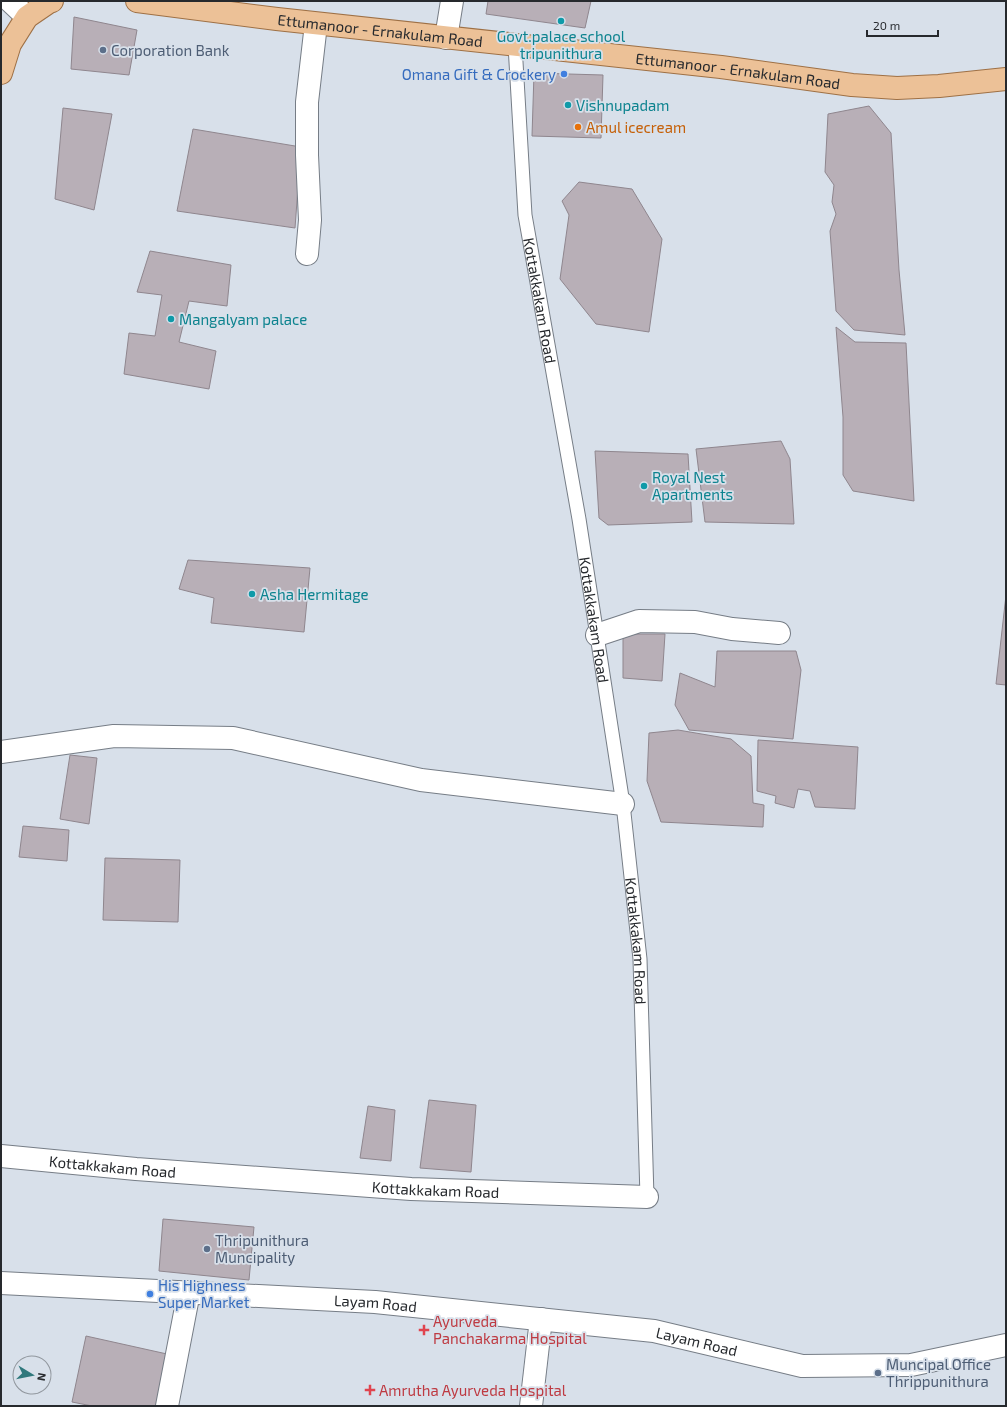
<svg xmlns="http://www.w3.org/2000/svg" width="1007" height="1407" viewBox="0 0 1007 1407" font-family="'Exo 2',sans-serif">
  <style>
    .building { fill: #b8afb7; stroke: #8f868e }
    .lines { fill: none; stroke-linecap: round; stroke-linejoin: round }
    .service-casing { stroke: #767d86; stroke-width: 15 }
    .minor-casing { stroke: #767d86; stroke-width: 24 }
    .tertiary-casing { stroke: #767d86; stroke-width: 24 }
    .primary-casing { stroke: #9e7045; stroke-width: 24 }
    .service { stroke: #fff; stroke-width: 13 }
    .minor { stroke: #fff; stroke-width: 22 }
    .tertiary { stroke: #fff; stroke-width: 22 }
    .primary { stroke: #ecc197; stroke-width: 22 }
    .culture-dot { fill: #0f9aa8; stroke: #d8e0ea; stroke-width: 1.5 }
    .service-dot { fill: #5c6f8a; stroke: #d8e0ea; stroke-width: 1.5 }
    .shop-dot { fill: #3f7fe0; stroke: #d8e0ea; stroke-width: 1.5 }
    .food-dot { fill: #e8710a; stroke: #d8e0ea; stroke-width: 1.5 }
    .health-dot { fill: #e0444e; stroke: #d8e0ea; stroke-width: 1.5 }
    .labels { text-anchor: middle; dominant-baseline: central; stroke-width: 3.5; stroke-linejoin: round; paint-order: stroke }
    .street-label { font-size: 15px; fill: #26292d; stroke: #d8e0ea }
    .culture-label { font-size: 15px; fill: #0d838f; stroke: #d8e0ea; text-anchor: start }
    .service-label { font-size: 15px; fill: #4e5e75; stroke: #d8e0ea; text-anchor: start }
    .shop-label { font-size: 15px; fill: #366cbe; stroke: #d8e0ea; text-anchor: end }
    .food-label { font-size: 15px; fill: #c56008; stroke: #d8e0ea; text-anchor: start }
    .health-label { font-size: 15px; fill: #be3a42; stroke: #d8e0ea; text-anchor: start }
  </style>
  <rect width="100%" height="100%" fill="#d8e0ea"/>
  <path class="building" d="M 488,1 L 591,1 L 585,28 L 486,14 Z
    M 74,17 L 137,30 L 129,75 L 71,69 Z
    M 534,73 L 603,75 L 601,138 L 532,136 Z
    M 869,106 L 891,133 L 899,270 L 905,335 L 854,330 L 836,311 L 830,231 L 836,214 L 832,202 L 834,185 L 825,172 L 828,114 Z
    M 63,108 L 112,114 L 94,210 L 55,199 Z
    M 193,129 L 301,147 L 295,228 L 177,211 Z
    M 579,182 L 632,189 L 662,239 L 649,332 L 596,324 L 560,279 L 569,215 L 562,201 Z
    M 150,251 L 231,265 L 227,306 L 189,301 L 179,342 L 216,351 L 209,389 L 124,374 L 129,333 L 155,336 L 162,295 L 137,292 Z
    M 836,327 L 855,342 L 906,343 L 914,501 L 853,491 L 843,475 L 843,417 Z
    M 781,441 L 790,459 L 794,524 L 705,522 L 696,449 Z
    M 595,451 L 688,454 L 692,522 L 608,525 L 599,518 Z
    M 188,560 L 310,568 L 304,632 L 211,623 L 214,598 L 179,589 Z
    M 1006,595 L 1006,685 L 996,684 Z
    M 623,634 L 665,634 L 662,681 L 623,678 Z
    M 717,651 L 796,651 L 801,670 L 793,739 L 689,730 L 675,705 L 680,673 L 715,687 Z
    M 678,730 L 731,739 L 751,756 L 753,803 L 764,805 L 763,827 L 661,822 L 647,781 L 649,733 Z
    M 758,740 L 858,747 L 855,809 L 815,807 L 810,791 L 798,789 L 794,808 L 775,803 L 776,796 L 757,791 Z
    M 70,755 L 97,758 L 89,824 L 60,819 Z
    M 23,826 L 69,830 L 67,861 L 19,857 Z
    M 105,858 L 180,860 L 178,922 L 103,920 Z
    M 429,1100 L 476,1105 L 471,1172 L 420,1168 Z
    M 368,1106 L 395,1110 L 391,1161 L 360,1158 Z
    M 163,1219 L 254,1227 L 249,1280 L 159,1271 Z
    M 86,1336 L 167,1354 L 159,1406 L 92,1406 L 72,1402 Z"/>
  <g class="lines">
    <g class="service-casing">
      <g id="service">
        <path id="s1" d="M 515,45 L 525,215 L 579,519 L 623,804 L 640,959 L 647,1197"/>
      </g>
    </g>
    <g class="minor-casing">
      <g id="minor">
        <path d="M 10,1 L 27,17"/>
        <path d="M 307,254 L 310,220 L 307,155 L 307,102 L 316,24"/>
        <path d="M 597,635 L 639,621 L 695,622 L 732,629 L 779,633"/>
        <path d="M 1,752 L 114,736 L 233,738 L 421,780 L 623,804"/>
        <path id="s2" d="M 1,1156 L 136,1169 L 411,1189 L 647,1197"/>
        <path d="M 167,1406 L 189,1292"/>
        <path d="M 531,1406 L 541,1319"/>
      </g>
    </g>
    <g class="tertiary-casing">
      <g id="tertiary">
        <path d="M 446,38 L 452,1"/>
        <path id="s3" d="M 1,1283 L 375,1302 L 654,1331 L 802,1366 L 911,1365 L 1006,1345"/>
      </g>
    </g>
    <g class="primary-casing">
      <g id="primary">
        <path id="s4" d="M 137,1 L 277,19 L 721,67 L 852,85 L 897,88 L 939,86 L 1006,79"/>
        <path d="M 1,73 L 10,44 L 27,17 L 49,2 L 52,1"/>
      </g>
    </g>
    <use href="#service" class="service"/>
    <use href="#minor" class="minor"/>
    <use href="#tertiary" class="tertiary"/>
    <use href="#primary" class="primary"/>
  </g>
  <g class="culture-dot">
    <circle cx="561" cy="21" r="4"/>
    <circle cx="568" cy="105" r="4"/>
    <circle cx="171" cy="319" r="4"/>
    <circle cx="644" cy="486" r="4"/>
    <circle cx="252" cy="594" r="4"/>
  </g>
  <g class="service-dot">
    <circle cx="103" cy="50" r="4"/>
    <circle cx="207" cy="1249" r="4"/>
    <circle cx="878" cy="1373" r="4"/>
  </g>
  <g class="shop-dot">
    <circle cx="564" cy="74" r="4"/>
    <circle cx="150" cy="1294" r="4"/>
  </g>
  <circle class="food-dot" cx="578" cy="127" r="4"/>
  <g class="health-dot">
    <path d="M422 1324h4v4h4v4h-4v4h-4v-4h-4v-4h4z"/>
    <path d="M368 1384h4v4h4v4h-4v4h-4v-4h-4v-4h4z"/>
  </g>
  <g class="labels">
    <g class="street-label">
      <text stroke="none"><textPath href="#s4" startOffset="245">Ettumanoor - Ernakulam Road</textPath></text>
      <text stroke="none"><textPath href="#s4" startOffset="605">Ettumanoor - Ernakulam Road</textPath></text>
      <text stroke="none"><textPath href="#s1" startOffset="257">Kottakkakam Road</textPath></text>
      <text stroke="none"><textPath href="#s1" startOffset="581">Kottakkakam Road</textPath></text>
      <text stroke="none"><textPath href="#s1" startOffset="905">Kottakkakam Road</textPath></text>
      <text stroke="none"><textPath href="#s2" startOffset="112">Kottakkakam Road</textPath></text>
      <text stroke="none"><textPath href="#s2" startOffset="436">Kottakkakam Road</textPath></text>
      <text stroke="none"><textPath href="#s3" startOffset="375">Layam Road</textPath></text>
      <text stroke="none"><textPath href="#s3" startOffset="699">Layam Road</textPath></text>
    </g>
    <g class="culture-label">
      <text x="561" y="36" text-anchor="middle">Govt.palace school<tspan x="561" dy="17">tripunithura</tspan></text>
      <text x="576" y="105">Vishnupadam</text>
      <text x="179" y="319">Mangalyam palace</text>
      <text x="652" y="477">Royal Nest<tspan x="652" dy="17">Apartments</tspan></text>
      <text x="260" y="594">Asha Hermitage</text>
    </g>
    <g class="service-label">
      <text x="111" y="50">Corporation Bank</text>
      <text x="215" y="1240">Thripunithura<tspan x="215" dy="17">Muncipality</tspan></text>
      <text x="886" y="1364">Muncipal Office<tspan x="886" dy="17">Thrippunithura</tspan></text>
    </g>
    <g class="shop-label">
      <text x="556" y="74">Omana Gift &amp; Crockery</text>
      <text x="158" y="1285" text-anchor="start">His Highness<tspan x="158" dy="17">Super Market</tspan></text>
    </g>
    <g class="food-label">
      <text x="586" y="127">Amul icecream</text>
    </g>
    <g class="health-label">
      <text x="433" y="1321">Ayurveda<tspan x="433" dy="17">Panchakarma Hospital</tspan></text>
      <text x="379" y="1390">Amrutha Ayurveda Hospital</text>
    </g>
  </g>
  <rect width="1007" height="1407" fill="none" stroke="#26292d" stroke-width="4"/>
  <g transform="translate(32 1375) rotate(100)"><circle r="19" fill="#d8e0ea" stroke="#91979e"/>
  <path d="M0-3L7 15L0 10L-7 15Z" fill="#2f787c"/>
  <text y="-6" font-size="11" font-weight="bold" text-anchor="middle" fill="#26292d">N</text>
  </g>
  <path d="M867 30v6h71v-6" fill="none" stroke="#26292d" stroke-width="2"/>
  <text x="873" y="30" font-size="12" fill="#26292d" stroke="#d8e0ea" stroke-width="3" paint-order="stroke">20 m</text>
</svg>
